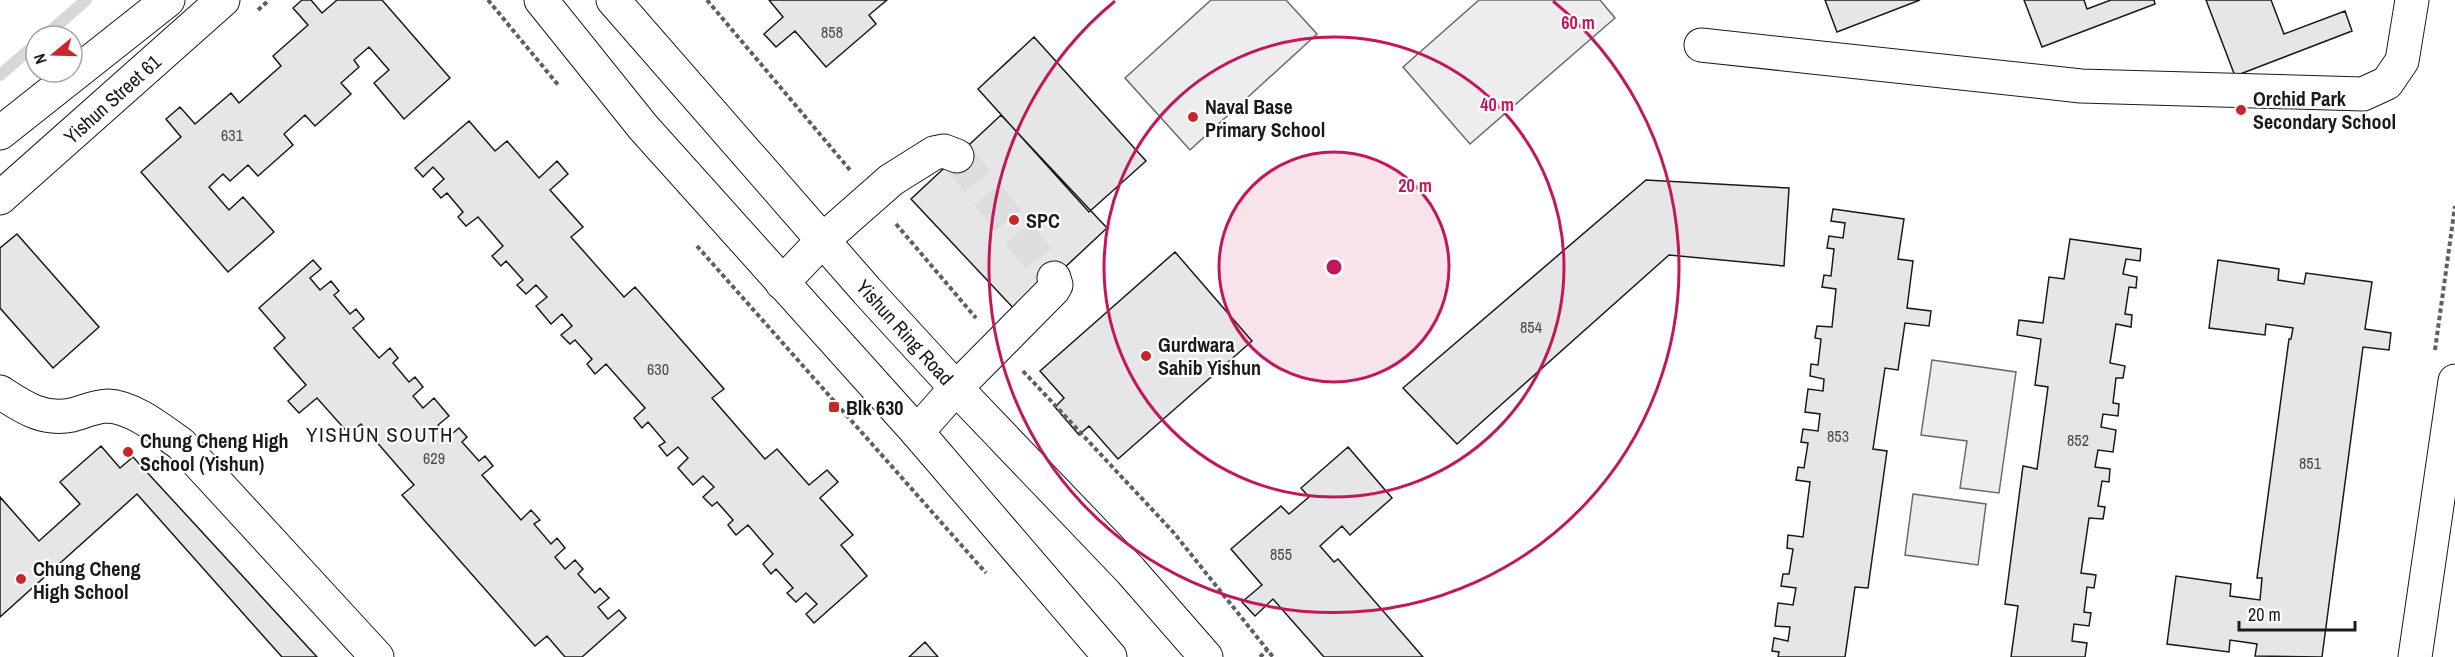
<svg xmlns="http://www.w3.org/2000/svg" width="2455" height="657" viewBox="0 0 2455 657" font-family="'Archivo Narrow',sans-serif">
  <style>
    .built { fill: #ededed; stroke: #6a6a6a; stroke-width: 1.5 }
    .lines { fill: none; stroke-linecap: round; stroke-linejoin: round }
    .stream { stroke: #d7d7d7; stroke-width: 12 }
    .building { fill: #e6e6e6; stroke: #1a1a1a; stroke-width: 1.5 }
    .minor-tunnel { stroke: #ddd; stroke-width: 33; stroke-dasharray: 33 16; stroke-linecap: butt }
    .minor-casing { stroke: #1a1a1a; stroke-width: 35 }
    .major-casing { stroke: #1a1a1a; stroke-width: 35 }
    .path { stroke: #5f5f5f; stroke-width: 4; stroke-dasharray: 4.5 3; stroke-linecap: butt }
    .minor { stroke: #fff; stroke-width: 33 }
    .major { stroke: #fff; stroke-width: 33 }
    .ring { fill: none; stroke: #c2185b; stroke-width: 3 }
    .poi-dot { fill: #c62828; stroke: #fff; stroke-width: 2 }
    .labels { text-anchor: middle; dominant-baseline: central; stroke-width: 4.5; stroke-linejoin: round; paint-order: stroke }
    .number-label { font-size: 16px; fill: #4d4d4d }
    .poi-label { font-size: 20px; font-weight: bold; fill: #1a1a1a; stroke: #fff; text-anchor: start }
    .street-label { font-size: 20px; fill: #1a1a1a; stroke: #fff }
    .neighbourhood-label { font-size: 21px; letter-spacing: 1.5px; fill: #1a1a1a; stroke: #fff }
    .centre { fill: #c2185b; stroke: #fff; stroke-width: 3 }
    .ring-label { font-size: 18px; text-anchor: middle; font-weight: bold; fill: #c2185b; stroke: #fff; stroke-width: 4.5; stroke-linejoin: round; paint-order: stroke }
  </style>
  <rect width="100%" height="100%" fill="#fff"/>
  <path class="built" d="M 1211,0 L 1286,0 L 1317,34 L 1190,150 L 1125,78 Z
    M 1479,0 L 1600,0 L 1615,18 L 1470,144 L 1403,67 Z
    M 1932,360 L 2016,372 L 1999,493 L 1960,488 L 1967,441 L 1921,435 Z
    M 1913,494 L 1986,504 L 1978,565 L 1905,555 Z"/>
  <g class="lines">
    <path class="stream" d="M 45,36 L 86,0
      M 0,75 L 36,44"/>
  </g>
  <path class="building" d="M 302,0 L 311,0 L 322,13 L 337,0 L 382,0 L 450,78 L 404,119 L 374,83 L 389,70 L 369,47 L 354,60 L 359,67 L 341,83 L 351,94 L 315,126 L 305,115 L 284,134 L 293,145 L 258,176 L 248,165 L 230,181 L 223,174 L 209,187 L 229,210 L 243,197 L 274,232 L 228,272 L 141,172 L 181,137 L 166,119 L 180,107 L 195,124 L 231,93 L 239,103 L 281,66 L 273,56 L 308,25 L 293,8 Z
    M 769,0 L 887,0 L 869,15 L 876,24 L 826,67 L 795,31 L 776,47 L 764,34 L 783,17 Z
    M 1825,0 L 1920,0 L 1837,32 Z
    M 2024,0 L 2084,0 L 2087,9 L 2111,0 L 2154,0 L 2155,4 L 2042,47 Z
    M 2206,0 L 2271,0 L 2284,34 L 2345,11 L 2352,31 L 2235,76 Z
    M 1034,37 L 1146,161 L 1089,212 L 978,89 Z
    M 1001,115 L 1107,228 L 1017,312 L 911,199 Z
    M 469,121 L 495,151 L 507,141 L 539,178 L 557,161 L 568,174 L 550,190 L 583,227 L 571,237 L 624,297 L 635,287 L 724,389 L 712,398 L 765,459 L 777,449 L 809,485 L 827,470 L 838,482 L 820,498 L 853,535 L 841,545 L 867,576 L 814,623 L 806,614 L 817,604 L 806,593 L 796,602 L 787,593 L 793,588 L 776,569 L 771,574 L 763,564 L 773,554 L 748,525 L 736,535 L 728,525 L 733,520 L 717,502 L 712,506 L 703,497 L 714,487 L 703,476 L 693,485 L 678,468 L 688,458 L 678,447 L 667,456 L 659,446 L 665,442 L 648,422 L 642,428 L 634,418 L 645,408 L 606,364 L 595,374 L 587,364 L 592,359 L 575,340 L 570,344 L 561,335 L 572,326 L 562,314 L 551,324 L 536,306 L 547,297 L 536,285 L 526,294 L 517,285 L 523,280 L 506,261 L 501,266 L 492,256 L 503,246 L 478,217 L 466,226 L 458,217 L 463,212 L 447,193 L 441,198 L 433,189 L 444,179 L 433,167 L 423,177 L 415,168 Z
    M 1646,180 L 1789,188 L 1784,266 L 1669,255 L 1457,444 L 1403,388 Z
    M 1833,209 L 1904,219 L 1898,259 L 1913,261 L 1907,308 L 1931,311 L 1929,326 L 1905,323 L 1898,370 L 1885,368 L 1873,449 L 1887,451 L 1868,588 L 1855,587 L 1845,657 L 1778,657 L 1779,652 L 1772,651 L 1774,638 L 1788,641 L 1790,627 L 1775,626 L 1778,603 L 1793,605 L 1796,588 L 1781,586 L 1783,574 L 1789,574 L 1793,549 L 1787,548 L 1788,535 L 1803,537 L 1810,482 L 1796,480 L 1798,467 L 1804,468 L 1808,443 L 1801,442 L 1803,429 L 1818,431 L 1820,414 L 1805,412 L 1808,389 L 1823,391 L 1824,379 L 1810,376 L 1811,364 L 1818,365 L 1821,339 L 1815,338 L 1817,326 L 1832,327 L 1836,289 L 1822,287 L 1824,275 L 1831,276 L 1834,249 L 1827,248 L 1829,236 L 1843,238 L 1845,223 L 1831,221 Z
    M 17,234 L 99,327 L 53,368 L 0,308 L 0,248 Z
    M 2070,239 L 2141,249 L 2140,261 L 2126,259 L 2123,274 L 2137,277 L 2136,288 L 2129,287 L 2125,314 L 2132,315 L 2131,327 L 2116,324 L 2110,363 L 2125,366 L 2123,378 L 2116,378 L 2113,403 L 2119,404 L 2118,416 L 2103,414 L 2101,427 L 2116,430 L 2113,452 L 2098,450 L 2095,467 L 2110,469 L 2109,482 L 2102,481 L 2098,506 L 2105,507 L 2103,519 L 2089,518 L 2081,573 L 2096,575 L 2094,588 L 2087,587 L 2084,612 L 2091,613 L 2089,626 L 2074,624 L 2072,641 L 2087,643 L 2085,657 L 2011,657 L 2018,606 L 2005,604 L 2023,466 L 2037,469 L 2048,387 L 2035,385 L 2041,339 L 2017,335 L 2019,320 L 2043,323 L 2049,277 L 2064,279 Z
    M 1175,252 L 1252,341 L 1118,459 L 1089,426 L 1079,435 L 1055,407 L 1064,398 L 1040,371 Z
    M 313,260 L 321,269 L 310,278 L 320,290 L 331,281 L 339,291 L 334,295 L 350,314 L 356,309 L 364,319 L 353,328 L 379,358 L 390,348 L 398,358 L 393,363 L 409,382 L 415,377 L 423,387 L 413,396 L 423,408 L 434,398 L 449,416 L 438,425 L 448,437 L 459,428 L 467,437 L 462,442 L 479,461 L 485,456 L 493,466 L 482,475 L 521,520 L 531,510 L 540,520 L 534,524 L 551,544 L 557,538 L 565,548 L 555,557 L 565,569 L 575,560 L 583,569 L 578,574 L 595,593 L 600,588 L 609,598 L 598,607 L 608,619 L 619,610 L 626,618 L 582,657 L 565,657 L 547,636 L 535,646 L 402,495 L 414,485 L 361,424 L 349,434 L 317,398 L 299,413 L 288,401 L 306,385 L 274,348 L 285,338 L 259,308 Z
    M 2218,260 L 2279,269 L 2278,280 L 2304,284 L 2306,273 L 2372,282 L 2365,329 L 2391,333 L 2389,350 L 2363,347 L 2322,657 L 2255,656 L 2257,644 L 2230,640 L 2229,652 L 2167,644 L 2176,576 L 2231,584 L 2230,596 L 2260,600 L 2262,578 L 2257,578 L 2289,339 L 2291,339 L 2293,328 L 2266,324 L 2265,335 L 2209,328 Z
    M 101,446 L 120,468 L 133,457 L 317,657 L 282,657 L 137,494 L 0,617 L 0,497 L 39,541 L 80,504 L 60,482 Z
    M 1348,447 L 1392,498 L 1350,535 L 1342,526 L 1320,546 L 1334,562 L 1338,559 L 1423,657 L 1324,657 L 1273,599 L 1255,616 L 1242,602 L 1262,585 L 1231,549 L 1281,506 L 1289,514 L 1309,497 L 1301,488 Z
    M 925,642 L 938,657 L 909,657 Z"/>
  <g class="lines">
    <path class="minor-tunnel" d="M 957,156 L 1054,278"/>
    <g class="minor-casing">
      <path id="minor" d="M 1701,45 L 2081,86 L 2363,94 L 2387,83 L 2402,61 L 2412,0
        M 0,133 L 168,0
        M 0,198 L 223,0
        M 782,283 L 824,239 L 891,180 L 934,153 L 944,151 L 957,156
        M 0,392 C 23,407 43,421 72,415 C 83,412 96,406 108,406 C 133,407 161,430 181,444 L 377,657
        M 917,432 L 956,388 L 1053,290 L 1056,285 L 1054,278
        M 2415,657 L 2455,381"/>
    </g>
    <g class="major-casing">
      <path id="major" d="M 541,0 L 643,127 L 917,432 L 1110,657
        M 613,0 L 867,291 L 956,388 L 1130,570 L 1206,657"/>
    </g>
    <path class="path" d="M 488,0 L 559,86
      M 707,0 L 850,170
      M 258,10 L 269,0
      M 896,224 L 976,318
      M 697,246 L 986,573
      M 2435,350 L 2455,206
      M 1023,371 L 1174,533 L 1273,657
      M 1260,657 L 1267,650"/>
    <use href="#minor" class="minor"/>
    <use href="#major" class="major"/>
  </g>
  <circle cx="1334" cy="267" r="115" fill="#c2185b" fill-opacity=".12"/>
  <g class="ring">
    <circle cx="1334" cy="267" r="115"/>
    <circle cx="1334" cy="267" r="230"/>
    <path d="M1553 1A345 345 0 1 1 1115 1"/>
  </g>
  <g class="poi-dot">
    <circle cx="2241" cy="110" r="6"/>
    <circle cx="1193" cy="117" r="6"/>
    <circle cx="1014" cy="220" r="6"/>
    <circle cx="1146" cy="356" r="6"/>
    <rect x="828" y="401" width="12" height="12" rx="3"/>
    <circle cx="128" cy="452" r="6"/>
    <circle cx="21" cy="579" r="6"/>
  </g>
  <g class="labels">
    <g class="number-label">
      <text x="832" y="32">858</text>
      <text x="232" y="135">631</text>
      <text x="1531" y="327">854</text>
      <text x="658" y="369">630</text>
      <text x="1838" y="436">853</text>
      <text x="2078" y="440">852</text>
      <text x="434" y="458">629</text>
      <text x="2310" y="463">851</text>
      <text x="1281" y="554">855</text>
    </g>
    <g class="poi-label">
      <text x="2253" y="98">Orchid Park<tspan x="2253" dy="23">Secondary School</tspan></text>
      <text x="1205" y="106">Naval Base<tspan x="1205" dy="23">Primary School</tspan></text>
      <text x="1026" y="220">SPC</text>
      <text x="1158" y="344">Gurdwara<tspan x="1158" dy="23">Sahib Yishun</tspan></text>
      <text x="846" y="407">Blk 630</text>
      <text x="140" y="440">Chung Cheng High<tspan x="140" dy="23">School (Yishun)</tspan></text>
      <text x="33" y="568">Chung Cheng<tspan x="33" dy="23">High School</tspan></text>
    </g>
    <g class="street-label">
      <text transform="translate(112 99) rotate(-42)">Yishun Street 61</text>
      <text transform="translate(905 332) rotate(48)">Yishun Ring Road</text>
    </g>
    <g class="neighbourhood-label">
      <text x="380" y="434">YISHUN SOUTH</text>
    </g>
  </g>
  <circle cx="1334" cy="267" r="9" class="centre"/>
  <g class="ring-label">
    <text x="1578" y="29">60 m</text>
    <text x="1497" y="111">40 m</text>
    <text x="1415" y="192">20 m</text>
  </g>
  <g transform="translate(54 54) rotate(251)"><circle r="28" fill="#ffffff" stroke="#a3a3a3" stroke-width="1.5"/>
  <path d="M0-4.5L10 22L0 15L-10 22Z" fill="#c62828"/>
  <text y="-9" font-size="16" font-weight="bold" text-anchor="middle" fill="#1a1a1a">N</text>
  </g>
  <path d="M2239 621v9h116v-9" fill="none" stroke="#1a1a1a" stroke-width="3"/>
  <text x="2248" y="621" font-size="18" fill="#1a1a1a" stroke="#ffffff" stroke-width="4.5" paint-order="stroke">20 m</text>
</svg>
